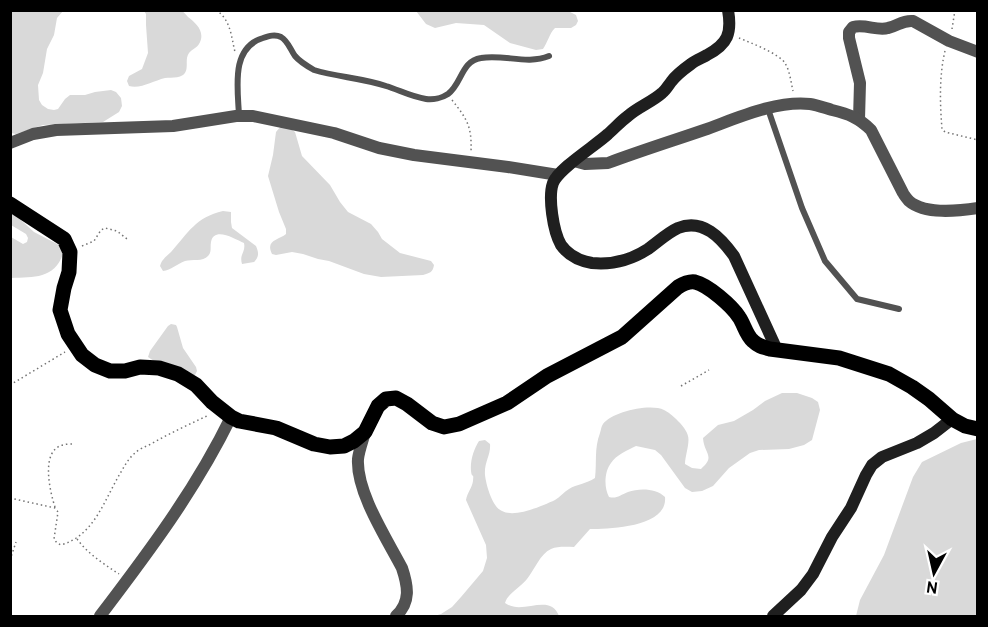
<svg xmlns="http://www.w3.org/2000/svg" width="988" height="627" viewBox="0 0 988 627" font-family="Overpass,sans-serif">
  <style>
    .green { fill: #d9d9d9 }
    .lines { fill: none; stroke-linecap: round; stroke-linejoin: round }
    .path { stroke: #747474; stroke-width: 1.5; stroke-dasharray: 1.5 3; stroke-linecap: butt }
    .service { stroke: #525252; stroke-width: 6 }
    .minor { stroke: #525252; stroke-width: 12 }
    .tertiary { stroke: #525252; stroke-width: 12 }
    .secondary { stroke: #1f1f1f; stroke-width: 12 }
    .primary { stroke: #000; stroke-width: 15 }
  </style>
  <rect width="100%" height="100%" fill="#fff"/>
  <path class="green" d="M 11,11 L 63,11 L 57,18 L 54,35 L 47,49 L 43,73 L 38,85 L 39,100 L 42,105 L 48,109 L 54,110 L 58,109 L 65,99 L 70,95 L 85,95 L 95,92 L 111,90 L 116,92 L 121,98 L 122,106 L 119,112 L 103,122 L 43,125 L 16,134 L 11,133 Z
    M 144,11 C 150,10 177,9 181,10 C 184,12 186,15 188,17 C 196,23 206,32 199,44 C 197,48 192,49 189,53 C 184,60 190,69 183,75 C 177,79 171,77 165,78 C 153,81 141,89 129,86 L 127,81 L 129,76 L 142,69 L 148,53 L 146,25 L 146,14 Z
    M 416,11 L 568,11 L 576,15 L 578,21 L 576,25 L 571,28 L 555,28 C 549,34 548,42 543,49 L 536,50 L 510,43 L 484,25 L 456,23 L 435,28 L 426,24 Z
    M 281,126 L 288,127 L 295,132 L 302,156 L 330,185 L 340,202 L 348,212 L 371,224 L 378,232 L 382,239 L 400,253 L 431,261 L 434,265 C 433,272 430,273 423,275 L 381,277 L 364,274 L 329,261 L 318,259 L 303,254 L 292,252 L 276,255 L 272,254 C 265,240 279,240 286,234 L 286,229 L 279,212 L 268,176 L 273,155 L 276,132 Z
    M 10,210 L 34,232 L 59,245 L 63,254 C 54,279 34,277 11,278 L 11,237 L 23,244 L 27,242 L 28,238 L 26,234 L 11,225 Z
    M 223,211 L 231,212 L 231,222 L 232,228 L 256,246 C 259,253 259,257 254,262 L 242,264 C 239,254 246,252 244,243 C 235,239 214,226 211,242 C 210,247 212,252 208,256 C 203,262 192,259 185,261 C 177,264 171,270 163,271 L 160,266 C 162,259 166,257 171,252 C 188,233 196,217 223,211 Z
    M 171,324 L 176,325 L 177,327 L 183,348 L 196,367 L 197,371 L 195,375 L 190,375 L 154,361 L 148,357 L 150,351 L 168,326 Z
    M 782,393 L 797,393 L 812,398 L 818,402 L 820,410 L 812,440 L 804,445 L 789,449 L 759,450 L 750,453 L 729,468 L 713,486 L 702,491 L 692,492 L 685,488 L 661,455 L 655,450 L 636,446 C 628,450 616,455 611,463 C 604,472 604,488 609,497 C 617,499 620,495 628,492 C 639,488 656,488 665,497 C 668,527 610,529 590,529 L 574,547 C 567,547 558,546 551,549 C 540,554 535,569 527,579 C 521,587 508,593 505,603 C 522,616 550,592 559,616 L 434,616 L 441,614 L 452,607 L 461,597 L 483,571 L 487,558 L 486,545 L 466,500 C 467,493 472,488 473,481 C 474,471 472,480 471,471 C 470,460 474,449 479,441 L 485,440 L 490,444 C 491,455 484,462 485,475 C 486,484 492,507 502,511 C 515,518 542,506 555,500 C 560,497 564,492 569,489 C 577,484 586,484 595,478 C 597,462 594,449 600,433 C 601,430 601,427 603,424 C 612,412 650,403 664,410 C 671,413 687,428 688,436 C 690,443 685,456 685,464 L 692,468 L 701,469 C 716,456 704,454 703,438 L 718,425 L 734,421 L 753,410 L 765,401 Z
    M 977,439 L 977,616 L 856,616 L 860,600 L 884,555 L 913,477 L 922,462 L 961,443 Z"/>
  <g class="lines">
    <path class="path" d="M 216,10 C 231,20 231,36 235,52
      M 952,29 L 955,10
      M 739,38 C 751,43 778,53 785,63 C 790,71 791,83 793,91
      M 945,51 C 939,76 940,104 942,129 L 945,132 L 978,140
      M 452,100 C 467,119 472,126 471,152
      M 82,246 L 94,241 L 101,230 L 105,228 L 117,231 L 127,239
      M 10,385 L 65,352
      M 681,386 L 709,370
      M 10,498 L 55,508 L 58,512 L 54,539 L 57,543 L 61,545 C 95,535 104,500 121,472 C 125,465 129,458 135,453 C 139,449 145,447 151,444 C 170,433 190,424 209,415
      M 55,507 C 50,492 40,450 63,445 C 66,444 70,444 73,444
      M 77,539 C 88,554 104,564 119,574
      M 10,560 L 16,542"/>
    <path class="service" d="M 768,109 L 802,208 L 825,261 L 857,299 L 899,309
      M 239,116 C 238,89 230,48 263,38 C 269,36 275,34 281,37 C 288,41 290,49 295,56 C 300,62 307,66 314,70 C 337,77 362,78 386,86 C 399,90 412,97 426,99 C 433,100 442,98 448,94 C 462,84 461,61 481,58 C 504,54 527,65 549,56"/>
    <path class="minor" d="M 859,119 L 860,83 L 849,38 L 849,32 L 853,27 C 866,24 877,31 888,28 C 898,26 902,20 913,21 L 949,41 L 978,52
      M 10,143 L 33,134 L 56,130 L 173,126 L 236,116 L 253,116 L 334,133 L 379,148 L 414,155 L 508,167 L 558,175
      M 365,432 C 363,440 359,450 358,459 C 356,492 387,539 402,568 C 408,586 411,602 396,616
      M 100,616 C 148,553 196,489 231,417"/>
    <path class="tertiary" d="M 574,161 L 585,164 L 608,163 C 640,151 672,141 704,130 C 735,119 776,100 810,104 C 817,105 825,108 832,110 C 849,114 859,118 871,130 L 903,193 C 903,194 909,201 909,201 C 925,215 958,211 978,208"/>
    <path class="secondary" d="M 728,10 C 732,33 728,44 707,55 C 702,58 696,60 691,64 C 684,69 676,75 671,82 C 668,86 666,90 662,93 C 652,102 638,107 628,116 C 621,121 615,128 608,134 C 595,146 559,168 553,183 C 548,197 553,231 561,245 C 568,255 580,261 592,263 C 612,265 631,260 648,249 C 658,242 667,233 678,228 C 703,218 721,238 734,256 L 777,350
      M 773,616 L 801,590 L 813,574 L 832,537 L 851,508 L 866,475 L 872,465 L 882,457 L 917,443 L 934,433 L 952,419"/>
    <path class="primary" d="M 10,204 L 64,239 L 70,252 L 69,272 L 64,288 L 60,310 L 68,334 L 82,355 L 95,365 L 110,371 L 125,371 L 140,367 L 159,368 L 178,374 L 196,385 L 212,402 L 231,417 L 239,421 L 276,428 L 314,444 L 330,447 L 344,446 L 354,441 L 365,432 L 378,406 L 386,399 L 396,398 L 407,404 L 432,423 L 444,427 L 459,424 L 507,403 L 547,376 L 622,337 L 678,287 C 683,284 689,281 695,282 C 708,285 732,306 739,317 C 744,324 746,335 753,341 C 758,346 763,347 770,349 L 839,358 L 889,374 L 912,387 L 929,399 L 952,419 L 965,426 L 978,429"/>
  </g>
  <rect width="988" height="627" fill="none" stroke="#000000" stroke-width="24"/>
  <g transform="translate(934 573) rotate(188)" stroke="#ffffff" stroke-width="4.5" paint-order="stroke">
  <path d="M0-4.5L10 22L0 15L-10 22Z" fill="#000000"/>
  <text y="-9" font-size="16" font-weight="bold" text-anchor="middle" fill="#000000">N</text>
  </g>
</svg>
